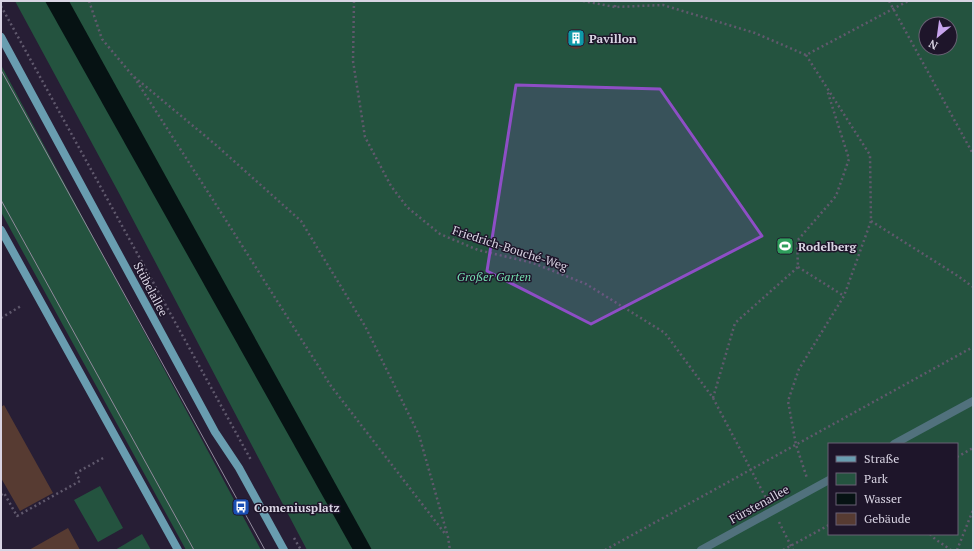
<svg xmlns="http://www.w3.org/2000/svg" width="974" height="551" viewBox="0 0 974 551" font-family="'PT Serif',serif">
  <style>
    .green { fill: #24533f; fill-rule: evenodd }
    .water { fill: #061213 }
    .building { fill: #573b32 }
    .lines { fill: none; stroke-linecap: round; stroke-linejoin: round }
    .path { stroke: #60596d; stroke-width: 2.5; stroke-dasharray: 2 3; stroke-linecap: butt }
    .pedestrian { stroke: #51717d; stroke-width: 8 }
    .secondary { stroke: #699db0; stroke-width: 8 }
    .tram { stroke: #908a9c; stroke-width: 1 }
    .marked { fill: #8e4ec6; fill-opacity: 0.2; stroke: #8e4ec6; stroke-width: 3; stroke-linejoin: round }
    .labels { text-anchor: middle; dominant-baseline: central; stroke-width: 3; stroke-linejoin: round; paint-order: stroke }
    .poi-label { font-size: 12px; font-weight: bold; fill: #d9d4e3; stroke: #1e152a; text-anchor: start }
    .street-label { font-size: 12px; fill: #d9d4e3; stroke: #1e152a }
    .park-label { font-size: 12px; font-style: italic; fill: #73deaf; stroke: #1e152a }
  </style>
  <rect width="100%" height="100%" fill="#271e35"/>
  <path class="green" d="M 15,1 L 973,1 L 973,550 L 307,550 L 120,195 ZM 926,24 L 950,24 L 950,48 L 926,48 ZM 829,444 L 957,444 L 957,534 L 829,534 Z
    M 1,65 L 261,550 L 186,550 L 1,212 Z
    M 100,486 L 123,528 L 98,542 L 74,500 Z
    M 142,534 L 151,550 L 115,550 Z"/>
  <path class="water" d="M 45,1 L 69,1 L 372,550 L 353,550 Z"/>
  <path class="building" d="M566 39a10 10 0 1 1 20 0a10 10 0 1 1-20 0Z
    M 4,405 L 53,493 L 20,511 L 1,478 L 1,407 Z
    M 68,528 L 80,550 L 29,550 Z"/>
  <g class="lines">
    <path class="path" d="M 89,1 L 102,39 L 132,75 L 216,145 L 301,221 L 365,326 L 419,435 L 448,537 L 450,550
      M 354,1 L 353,61 L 365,137 L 391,186 L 407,207 L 440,234 L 478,250 L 533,263 L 586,284 L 665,333 L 713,398 L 767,500
      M 583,1 L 615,7 L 663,5 L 755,33 L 806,55 L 908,1
      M 889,1 L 973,154
      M 1,6 L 251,460
      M 615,7 L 616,1
      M 806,55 L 870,155 L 871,221 L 844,296 L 799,369 L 788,401 L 796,445 L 807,478
      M 134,77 L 222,214 L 331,386 L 446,535
      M 871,221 L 958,276 L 973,287
      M 798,267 L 844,296
      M 1,318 L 21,306
      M 713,398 L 735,323 L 798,267 L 797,241 L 836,196 L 849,159 L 827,90
      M 957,457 L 973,448
      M 1,495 L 4,493 L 17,516 L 80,481 L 76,473 L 105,457
      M 779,522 L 793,550
      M 930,534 L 935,539 L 951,550
      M 294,538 L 301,550
      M 605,550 L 973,347
      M 783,550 L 829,525
      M 957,550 L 973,510"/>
    <path class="pedestrian" d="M 894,444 L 973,401
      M 701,550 L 829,480"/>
    <path class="secondary" d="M 1,37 L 215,432 L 239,468 L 284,550
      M 1,230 L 178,550"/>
    <path class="tram" d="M 1,70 L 265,550
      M 1,200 L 194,550"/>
  </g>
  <path class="marked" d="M 516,85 L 660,89 L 762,236 L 591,324 L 487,271 Z"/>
  <defs>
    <g id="building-square" transform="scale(0.9)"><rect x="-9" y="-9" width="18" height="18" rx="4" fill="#0f9aa8" stroke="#1e152a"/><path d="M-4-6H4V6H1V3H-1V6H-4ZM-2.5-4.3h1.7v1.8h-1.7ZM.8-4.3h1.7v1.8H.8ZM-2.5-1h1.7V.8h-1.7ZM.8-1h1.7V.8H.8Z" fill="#fff"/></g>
    <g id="stadium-square" transform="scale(0.9)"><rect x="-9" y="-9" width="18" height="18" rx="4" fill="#2e9e5b" stroke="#1e152a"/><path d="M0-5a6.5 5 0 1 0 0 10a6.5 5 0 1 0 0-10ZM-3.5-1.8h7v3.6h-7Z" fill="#fff"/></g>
    <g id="bus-square" transform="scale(0.9)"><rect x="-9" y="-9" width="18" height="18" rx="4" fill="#1a4fb4" stroke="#1e152a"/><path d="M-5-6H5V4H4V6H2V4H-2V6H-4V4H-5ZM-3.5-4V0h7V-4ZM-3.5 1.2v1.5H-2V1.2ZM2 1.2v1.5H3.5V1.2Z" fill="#fff"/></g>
  </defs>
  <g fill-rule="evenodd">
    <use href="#building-square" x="576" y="38"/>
    <use href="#stadium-square" x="785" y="246"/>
    <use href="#bus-square" x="241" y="507"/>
  </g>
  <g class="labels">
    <g class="poi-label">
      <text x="589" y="38">Pavillon</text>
      <text x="798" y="246">Rodelberg</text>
      <text x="254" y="507">Comeniusplatz</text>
    </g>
    <g class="street-label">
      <text transform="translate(510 248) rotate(18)">Friedrich-Bouché-Weg</text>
      <text transform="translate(151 289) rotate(62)">Stübelallee</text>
      <text transform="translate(759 504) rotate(-29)">Fürstenallee</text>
    </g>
    <g class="park-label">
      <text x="494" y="276">Großer Garten</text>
    </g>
  </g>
  <rect width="974" height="551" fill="none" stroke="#d9d4e3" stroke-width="4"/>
  <rect x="828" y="443" width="130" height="92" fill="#1e152a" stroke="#696174"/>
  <rect x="836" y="456" width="20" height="6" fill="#699db0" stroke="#696174"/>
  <text x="864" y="463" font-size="12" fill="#d9d4e3">Straße</text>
  <rect x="836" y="473" width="20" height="12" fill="#24533f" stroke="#696174"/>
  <text x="864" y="483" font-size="12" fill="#d9d4e3">Park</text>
  <rect x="836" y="493" width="20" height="12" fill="#061213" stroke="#696174"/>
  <text x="864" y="503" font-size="12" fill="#d9d4e3">Wasser</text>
  <rect x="836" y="513" width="20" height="12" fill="#573b32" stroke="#696174"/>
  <text x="864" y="523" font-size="12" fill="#d9d4e3">Gebäude</text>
  <g transform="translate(938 36) rotate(209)"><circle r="19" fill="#1e152a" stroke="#696174"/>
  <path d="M0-3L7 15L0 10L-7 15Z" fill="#c8a5ee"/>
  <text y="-6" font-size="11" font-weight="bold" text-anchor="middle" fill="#d9d4e3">N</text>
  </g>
</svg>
